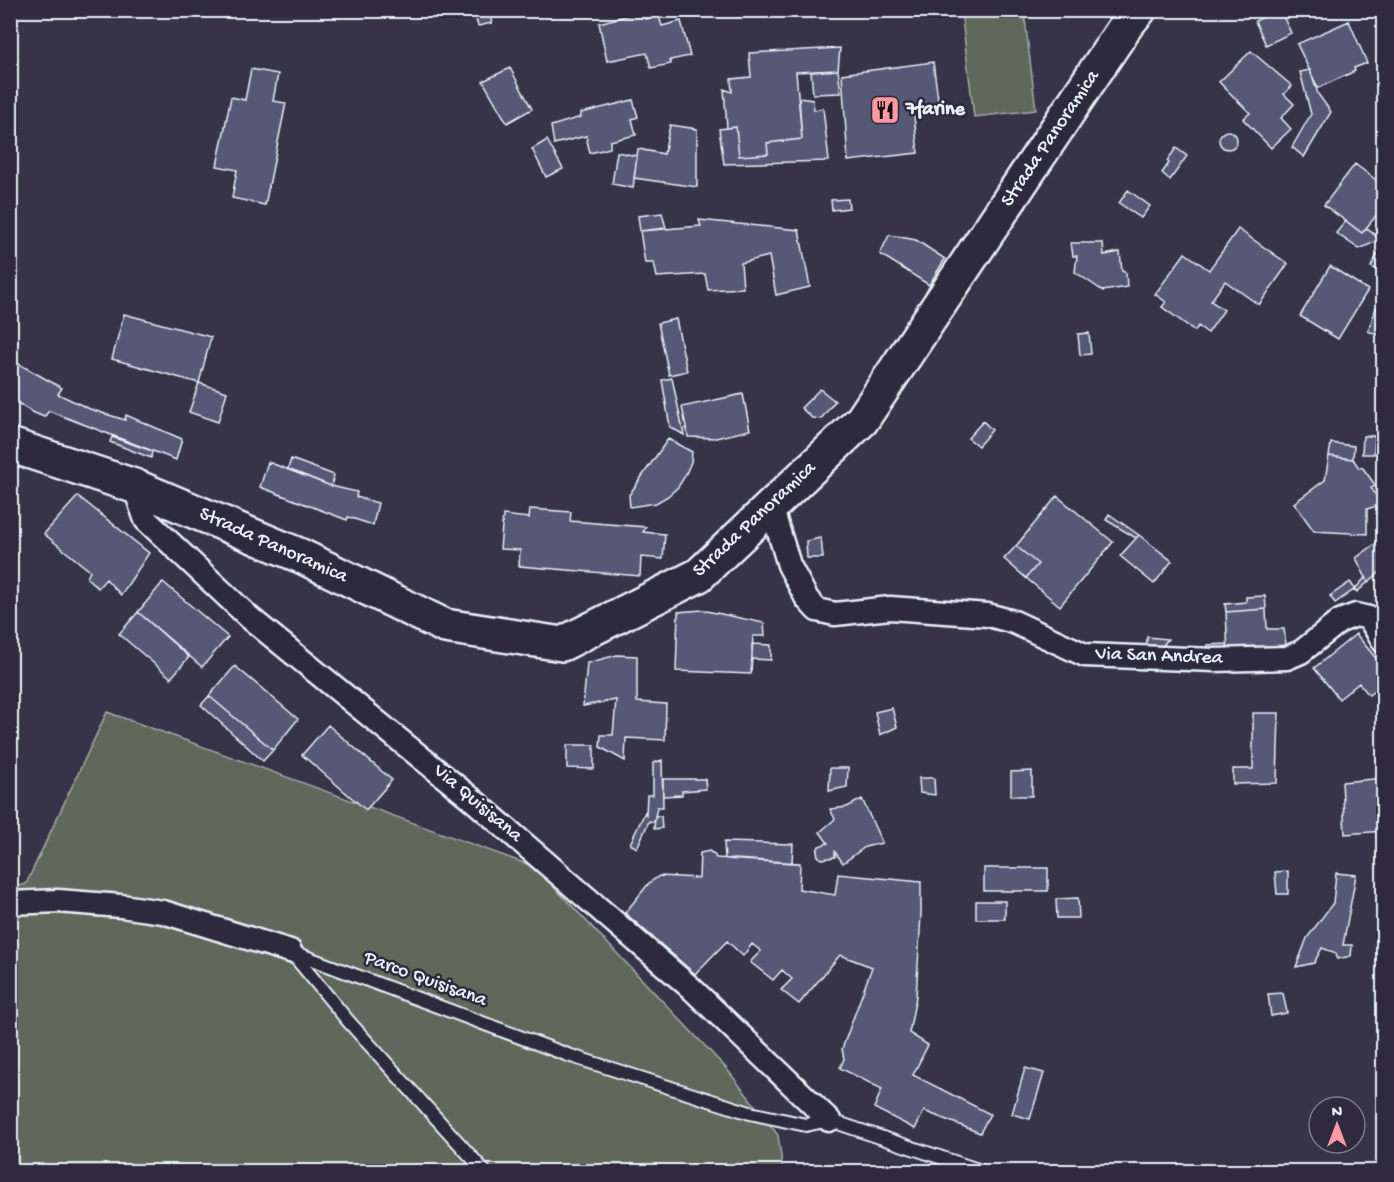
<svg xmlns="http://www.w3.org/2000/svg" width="1394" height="1182" viewBox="0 0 1394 1182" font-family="'Gochi Hand',sans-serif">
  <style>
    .green { fill: #60685b; stroke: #a4acaa; stroke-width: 1.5 }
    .building { fill: #575976; stroke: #e8f1f8; stroke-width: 1.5 }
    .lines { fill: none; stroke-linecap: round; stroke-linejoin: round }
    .service-casing { stroke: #e8f1f8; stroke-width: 16 }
    .minor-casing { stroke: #e8f1f8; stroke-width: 27 }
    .secondary-casing { stroke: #e8f1f8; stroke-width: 38 }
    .service { stroke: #2f2a3d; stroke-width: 12 }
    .minor { stroke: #2f2a3d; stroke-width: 22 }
    .secondary { stroke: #2f2a3d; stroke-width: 33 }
    .labels { text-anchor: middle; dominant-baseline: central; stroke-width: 5; stroke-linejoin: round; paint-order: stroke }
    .poi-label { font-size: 20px; font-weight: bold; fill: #e8f1f8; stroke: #2f2a3d; text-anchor: start }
    .street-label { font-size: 20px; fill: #e8f1f8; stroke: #2f2a3d }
  </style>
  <rect width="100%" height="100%" fill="#373348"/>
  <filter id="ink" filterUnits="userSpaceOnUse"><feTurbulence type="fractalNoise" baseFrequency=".0167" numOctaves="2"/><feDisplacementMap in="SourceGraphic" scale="12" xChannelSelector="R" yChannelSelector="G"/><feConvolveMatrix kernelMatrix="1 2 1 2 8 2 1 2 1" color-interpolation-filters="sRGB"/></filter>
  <g filter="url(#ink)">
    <path class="green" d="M 961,11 L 1024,11 L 1036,110 L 974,117 Z
      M 107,712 L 535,867 L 726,1068 L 778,1135 L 783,1171 L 11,1172 L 11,888 L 26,884 Z"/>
    <path class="building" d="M 473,10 L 488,10 L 492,23 L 478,26 Z
      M 1278,10 L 1280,10 L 1291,33 L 1266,45 L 1255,21 Z
      M 643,11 L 645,19 L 659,16 L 662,26 L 681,21 L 690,56 L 670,60 L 671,64 L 651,68 L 647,53 L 607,61 L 599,23 Z
      M 1349,21 L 1367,63 L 1354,68 L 1355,71 L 1318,88 L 1297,44 Z
      M 840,48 L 838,70 L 796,72 L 802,139 L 767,143 L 768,154 L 739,156 L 736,127 L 727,128 L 724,89 L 732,92 L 731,79 L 751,77 L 749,53 Z
      M 1251,51 L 1292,86 L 1284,94 L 1294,104 L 1281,118 L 1291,129 L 1271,148 L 1243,119 L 1250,113 L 1219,82 Z
      M 933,62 L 940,113 L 914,116 L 918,153 L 848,161 L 842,74 Z
      M 510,68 L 532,109 L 507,123 L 483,81 Z
      M 251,69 L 278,74 L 273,101 L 286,103 L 265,205 L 232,198 L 237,170 L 217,166 L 231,97 L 245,100 Z
      M 838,70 L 841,93 L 813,94 L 811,72 Z
      M 1310,70 L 1318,94 L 1331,112 L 1304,157 L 1292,147 L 1311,114 L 1300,72 Z
      M 799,98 L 813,100 L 814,110 L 823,108 L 829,161 L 724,164 L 719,129 L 736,127 L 739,156 L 768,154 L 767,143 L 802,139 Z
      M 633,100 L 638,117 L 632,119 L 636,135 L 610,141 L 610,148 L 590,153 L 586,136 L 554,144 L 551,126 L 581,117 L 581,113 Z
      M 670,125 L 697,129 L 697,187 L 634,178 L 638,149 L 664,154 Z
      M1219 140a9 9 0 1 1 18 0a9 9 0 1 1-18 0Z
      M 547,140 L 563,169 L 546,177 L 532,149 Z
      M 1176,148 L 1187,156 L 1170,180 L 1162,173 L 1169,163 L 1167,161 Z
      M 617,152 L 637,156 L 633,188 L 612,184 Z
      M 1355,164 L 1384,186 L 1384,206 L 1362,233 L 1324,205 Z
      M 1128,190 L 1150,206 L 1141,218 L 1119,203 Z
      M 848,199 L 849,208 L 832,210 L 831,200 Z
      M 662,213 L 666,228 L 640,231 L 638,216 Z
      M 699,220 L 799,230 L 810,287 L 776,295 L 769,256 L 741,263 L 743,288 L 708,290 L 705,274 L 657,277 L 654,263 L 645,263 L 640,231 L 701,226 Z
      M 1346,221 L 1362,233 L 1367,228 L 1380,240 L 1359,249 L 1336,233 Z
      M 1238,229 L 1288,264 L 1259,305 L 1225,281 L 1211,301 L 1224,310 L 1208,333 L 1198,326 L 1195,331 L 1162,307 L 1166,302 L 1155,294 L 1185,253 L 1209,270 Z
      M 889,235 L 916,240 L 945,259 L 929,285 L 880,254 Z
      M 1384,241 L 1384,273 L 1371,267 Z
      M 1071,243 L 1103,243 L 1104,255 L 1120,252 L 1122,271 L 1126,273 L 1127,287 L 1103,291 L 1075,272 L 1077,256 L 1073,256 Z
      M 1330,266 L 1368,290 L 1338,339 L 1300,316 Z
      M 1376,308 L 1384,311 L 1384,337 L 1368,331 Z
      M 124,314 L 211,337 L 199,383 L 112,359 Z
      M 676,319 L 687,371 L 669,375 L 658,323 Z
      M 1089,333 L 1091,354 L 1080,355 L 1078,334 Z
      M 10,359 L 62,388 L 58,394 L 90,409 L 125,420 L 126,415 L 182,439 L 176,460 L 49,411 L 44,417 L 30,411 L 10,398 Z
      M 672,378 L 684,435 L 670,427 L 662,380 Z
      M 199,383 L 227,392 L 218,422 L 189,412 Z
      M 820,389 L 835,401 L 821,419 L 812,418 L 801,408 Z
      M 743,394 L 750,430 L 716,438 L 688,437 L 682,407 Z
      M 983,421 L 992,430 L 978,446 L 968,438 Z
      M 1363,436 L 1375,436 L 1374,454 L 1362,454 Z
      M 112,437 L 152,451 L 151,458 L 110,442 Z
      M 668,439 L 692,452 L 691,462 L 685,476 L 678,487 L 668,496 L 656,503 L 630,507 L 629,495 Z
      M 1331,443 L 1354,446 L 1353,459 L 1329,456 Z
      M 1329,456 L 1353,459 L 1359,468 L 1362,467 L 1376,486 L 1371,488 L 1382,504 L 1367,509 L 1367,534 L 1314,531 L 1294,503 L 1325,480 Z
      M 291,459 L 334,475 L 331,486 L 288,469 Z
      M 268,462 L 331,486 L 357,492 L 356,497 L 378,503 L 373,525 L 348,517 L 347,520 L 260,487 Z
      M 78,496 L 149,553 L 121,595 L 106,579 L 98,588 L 87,578 L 90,571 L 44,534 Z
      M 1057,496 L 1113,542 L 1060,606 L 1026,578 L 1038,564 L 1016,546 Z
      M 530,509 L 571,512 L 570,521 L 646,527 L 643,532 L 665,534 L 663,559 L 641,557 L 640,576 L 519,566 L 520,550 L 500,549 L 503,515 L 529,518 Z
      M 1109,514 L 1139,535 L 1136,538 L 1106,520 Z
      M 1139,535 L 1172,561 L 1154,584 L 1120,556 Z
      M 821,538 L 823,558 L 807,558 L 806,541 Z
      M 1381,540 L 1384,540 L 1384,569 L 1368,582 L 1356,558 Z
      M 1016,546 L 1038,564 L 1026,578 L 1004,559 Z
      M 1366,577 L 1368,582 L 1357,592 L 1355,589 Z
      M 163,582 L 228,637 L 202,667 L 138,612 Z
      M 1350,582 L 1355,589 L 1335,603 L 1330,596 Z
      M 1265,596 L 1266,609 L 1226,612 L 1225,604 L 1246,602 L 1246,597 Z
      M 1266,609 L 1267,629 L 1284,629 L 1287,652 L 1228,654 L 1226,612 Z
      M 702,610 L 764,623 L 765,636 L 753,636 L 751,674 L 676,671 L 678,612 Z
      M 138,612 L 189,657 L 171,678 L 119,634 Z
      M 1356,634 L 1384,668 L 1384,683 L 1369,695 L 1359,683 L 1339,699 L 1314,668 Z
      M 1147,637 L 1168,639 L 1156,654 L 1146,653 Z
      M 752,644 L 771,645 L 771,660 L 752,659 Z
      M 1227,644 L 1228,654 L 1207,655 L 1207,645 Z
      M 617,655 L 637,656 L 637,702 L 666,704 L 665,740 L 626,738 L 625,761 L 600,747 L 601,735 L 613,735 L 616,700 L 583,706 L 587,663 Z
      M 235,666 L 298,719 L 273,750 L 209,696 Z
      M 209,696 L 273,750 L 263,761 L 201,705 Z
      M 892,708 L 897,727 L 880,735 L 875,712 Z
      M 1253,713 L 1279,713 L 1277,783 L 1233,784 L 1233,769 L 1253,769 Z
      M 328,725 L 392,780 L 366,810 L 302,755 Z
      M 567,745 L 594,745 L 594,769 L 567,768 Z
      M 662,760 L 663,807 L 657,807 L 654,822 L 649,821 L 637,848 L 630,844 L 645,812 L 646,814 L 647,795 L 653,795 L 653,763 Z
      M 830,768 L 848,768 L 847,787 L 829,791 Z
      M 1032,771 L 1032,796 L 1011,796 L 1011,772 Z
      M 919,778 L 934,778 L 935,795 L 920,793 Z
      M 1384,778 L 1384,831 L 1345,834 L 1342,782 Z
      M 663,779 L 705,779 L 706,789 L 682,791 L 682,795 L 663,796 Z
      M 862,799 L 882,843 L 865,847 L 843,863 L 835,852 L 835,857 L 822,859 L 818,856 L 817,851 L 819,846 L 828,843 L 820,832 L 835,819 L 830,809 L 847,807 Z
      M 655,816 L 661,816 L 662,828 L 654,829 Z
      M 724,842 L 793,844 L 792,863 L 725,859 Z
      M 709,851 L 714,854 L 716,858 L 800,863 L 799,889 L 835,895 L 838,874 L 921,882 L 921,915 L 916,997 L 909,1033 L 928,1045 L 913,1075 L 990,1114 L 980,1133 L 924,1111 L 915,1129 L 874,1108 L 882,1089 L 840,1068 L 844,1059 L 842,1049 L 872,967 L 840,955 L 799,1004 L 781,990 L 792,979 L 782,970 L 773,980 L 750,962 L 761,951 L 752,944 L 743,956 L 727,941 L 695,974 L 625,913 L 649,883 L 659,876 L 699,878 L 700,853 Z
      M 984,868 L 1048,868 L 1048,891 L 984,891 Z
      M 1288,871 L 1288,894 L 1277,894 L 1275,872 Z
      M 1336,873 L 1356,875 L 1343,945 L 1352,945 L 1351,956 L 1337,959 L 1336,953 L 1322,948 L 1314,963 L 1296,967 L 1307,938 L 1333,903 Z
      M 1078,898 L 1079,918 L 1057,918 L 1056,899 Z
      M 976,901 L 1005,901 L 1005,919 L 976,919 Z
      M 1283,993 L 1287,1013 L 1271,1016 L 1268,994 Z
      M 1025,1068 L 1044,1073 L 1030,1119 L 1012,1114 Z"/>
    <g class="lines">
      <g class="service-casing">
        <path id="service" d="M 290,951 L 568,1055 L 750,1113 L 806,1125 L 829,1120 L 984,1172
          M 291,952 L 349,1022 L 485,1172"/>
      </g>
      <g class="minor-casing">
        <path id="minor" d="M 134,486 L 146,520 L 250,618 L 473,800 L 691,988 L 829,1120
          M 771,506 L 789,565 L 807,599 L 817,610 L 835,614 L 890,608 L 988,615 L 1014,622 L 1085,655 L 1214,660 L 1287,658 L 1301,652 L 1340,621 L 1356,615 L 1369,618 L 1384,642
          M 10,903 L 58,901 L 121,906 L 163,912 L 290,951"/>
      </g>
      <g class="secondary-casing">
        <path id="secondary" d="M 10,445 L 134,486 L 301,556 L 445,626 L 562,644 L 699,575 L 862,420 L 1127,24 L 1139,10"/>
      </g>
      <use href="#service" class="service"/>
      <use href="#minor" class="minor"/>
      <use href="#secondary" class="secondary"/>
    </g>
  </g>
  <defs>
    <g id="restaurant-square" transform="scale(1.5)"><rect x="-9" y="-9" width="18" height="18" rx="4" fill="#ff9aa2" stroke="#2f2a3d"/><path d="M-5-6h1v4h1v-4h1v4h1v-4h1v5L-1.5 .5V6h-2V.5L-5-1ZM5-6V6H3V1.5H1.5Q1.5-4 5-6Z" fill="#111"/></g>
  </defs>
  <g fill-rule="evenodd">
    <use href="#restaurant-square" x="885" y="110"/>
  </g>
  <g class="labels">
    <g class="poi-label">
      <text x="906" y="110">7farine</text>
    </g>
    <g class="street-label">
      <text transform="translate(1051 139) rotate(-56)">Strada Panoramica</text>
      <text transform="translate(755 520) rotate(-43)">Strada Panoramica</text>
      <text transform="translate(273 546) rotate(24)">Strada Panoramica</text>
      <text transform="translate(1159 657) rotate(2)">Via San Andrea</text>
      <text transform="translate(477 804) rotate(40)">Via Quisisana</text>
      <text transform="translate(425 980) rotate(20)">Parco Quisisana</text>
    </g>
  </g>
  <rect width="1394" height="1182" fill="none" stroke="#2f2a3d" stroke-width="36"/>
  <rect x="18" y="18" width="1358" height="1146" fill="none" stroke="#e8f1f8" stroke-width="2" filter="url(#ink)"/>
  <g transform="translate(1337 1125)"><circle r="28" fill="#2f2a3d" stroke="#797a88" stroke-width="1.5"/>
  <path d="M0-4.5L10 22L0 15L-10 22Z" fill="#ff9aa2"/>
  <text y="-9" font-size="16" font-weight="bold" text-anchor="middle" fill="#e8f1f8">N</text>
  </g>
</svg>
